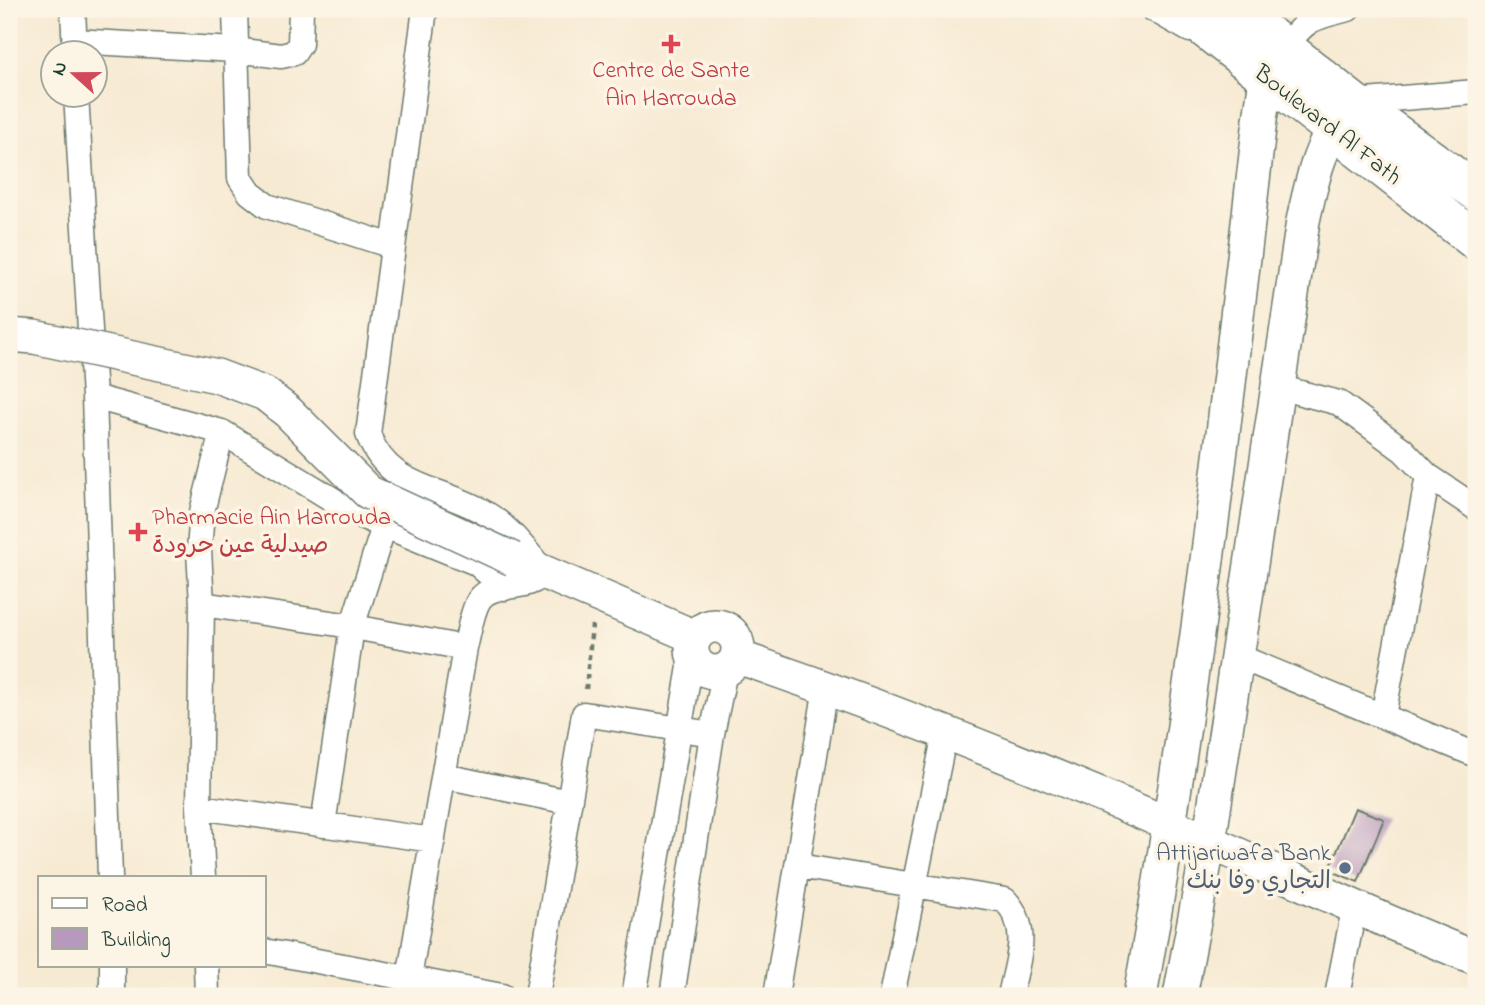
<svg xmlns="http://www.w3.org/2000/svg" width="1485" height="1005" viewBox="0 0 1485 1005" font-family="'Indie Flower','Playpen Sans Arabic',sans-serif">
  <style>
    .building { fill: #b699bd }
    .lines { fill: none; stroke-linecap: round; stroke-linejoin: round }
    .street-casing { stroke: #6b7a6c; stroke-width: 27 }
    .secondary-casing { stroke: #6b7a6c; stroke-width: 36 }
    .highway-casing { stroke: #6b7a6c; stroke-width: 41 }
    .path { stroke: #6b7a6c; stroke-width: 4.5; stroke-dasharray: 5 5; stroke-linecap: butt }
    .street { stroke: #fff; stroke-width: 24 }
    .secondary { stroke: #fff; stroke-width: 33 }
    .highway { stroke: #fff; stroke-width: 38 }
    .secondary-bridge-casing { stroke: #6b7a6c; stroke-width: 36; stroke-linecap: butt }
    .secondary-bridge { stroke: #fff; stroke-width: 33 }
    .health-dot { fill: #e0444e; stroke: #fcf5e5; stroke-width: 2.5 }
    .service-dot { fill: #5c6f8a; stroke: #fcf5e5; stroke-width: 2.5 }
    .labels { text-anchor: middle; dominant-baseline: central; stroke-width: 7; stroke-linejoin: round; paint-order: stroke }
    .health-label { font-size: 24px; fill: #be3a42; stroke: #fcf5e5 }
    .street-label { font-size: 24px; fill: #1f3d34; stroke: #fcf5e5 }
    .service-label { font-size: 24px; fill: #4e5e75; stroke: #fcf5e5; text-anchor: end }
  </style>
  <rect width="100%" height="100%" fill="#fcf5e5"/>
  <filter id="ink" filterUnits="userSpaceOnUse"><feTurbulence type="fractalNoise" baseFrequency=".0143" numOctaves="2"/><feDisplacementMap in="SourceGraphic" scale="14" xChannelSelector="R" yChannelSelector="G"/><feConvolveMatrix kernelMatrix="1 2 1 2 8 2 1 2 1" color-interpolation-filters="sRGB"/></filter>
  <filter id="wash" filterUnits="userSpaceOnUse"><feTurbulence type="fractalNoise" baseFrequency=".00686" numOctaves="4" result="noise"/><feDisplacementMap in="SourceGraphic" scale="28" xChannelSelector="R" yChannelSelector="G"/><feGaussianBlur stdDeviation="1.57" result="paint"/><feColorMatrix in="noise" values="0 0 0 0 0 0 0 0 0 0 0 0 0 0 0 0 0 1.4 0 .05"/><feComposite in="paint" operator="in"/></filter>
  <g filter="url(#wash)">
    <rect width="100%" height="100%" fill="#f7ead3"/>
    <g id="blocks">
      <path class="building" d="M 1355,808 L 1384,819 L 1358,882 L 1329,870 Z"/>
    </g>
  </g>
  <g filter="url(#ink)">
    <use href="#blocks" fill-opacity="0" stroke="#6b7a6c" stroke-width="2"/>
    <g class="lines">
      <g class="street-casing">
        <path id="street" d="M 73,9 L 75,52
          M 235,9 L 240,178 L 250,193 L 267,206 L 392,246
          M 1153,9 L 1190,30
          M 74,41 L 236,50 L 281,56 L 294,53 L 300,44 L 301,9
          M 1284,48 C 1307,18 1312,18 1348,9
          M 76,94 L 94,397 L 110,877
          M 1353,102 L 1476,92
          M 1278,387 L 1339,403 L 1403,450 L 1428,476 L 1383,716
          M 94,397 L 222,432 L 358,515 L 476,563 L 505,588
          M 1428,476 L 1476,508
          M 202,604 L 338,624 L 465,648
          M 1237,656 L 1476,755
          M 444,776 L 569,802
          M 199,807 L 433,840
          M 323,825 L 352,627 L 384,526
          M 798,866 L 1005,900 C 1032,929 1017,961 1010,996
          M 203,877 L 199,807 L 202,604 L 199,550 L 202,512 L 222,432
          M 264,951 L 502,996
          M 112,965 L 112,996
          M 206,965 L 207,996
          M 406,996 L 465,648 C 469,634 471,613 479,600 C 493,579 529,594 544,572 C 524,548 506,523 478,509 C 434,486 387,487 368,434 L 425,9
          M 537,996 L 584,714 L 712,734
          M 634,996 L 692,655
          M 672,996 L 712,734 L 725,671
          M 776,996 L 826,687
          M 892,996 L 945,733
          M 1337,996 L 1354,909"/>
      </g>
      <g class="secondary-casing">
        <path id="secondary" d="M 513,559 L 695,637
          M692 649a23 23 0 1 1 46 0a23 23 0 1 1-46 0Z
          M 738,657 C 884,707 1029,764 1171,825 C 1273,869 1373,918 1476,958
          M 1140,996 C 1193,706 1226,413 1260,120 L 1266,78 L 1279,56
          M 1180,996 L 1209,842 L 1303,221 C 1312,180 1320,141 1347,109"/>
      </g>
      <g class="highway-casing">
        <path id="highway" d="M 1180,9 L 1476,241
          M 1236,9 L 1353,102 L 1476,192"/>
      </g>
      <path class="path" d="M 586,689 L 592,625"/>
      <use href="#street" class="street"/>
      <use href="#secondary" class="secondary"/>
      <use href="#highway" class="highway"/>
      <g class="secondary-bridge-casing">
        <path id="secondary-bridge" d="M 9,335 L 34,337 L 217,376 L 265,394 L 288,412 L 368,492 L 513,559"/>
      </g>
      <use href="#secondary-bridge" class="secondary-bridge"/>
    </g>
  </g>
  <g class="health-dot">
    <path d="M667.5 33.5h7v7h7v7h-7v7h-7v-7h-7v-7h7z"/>
    <path d="M134.5 521.5h7v7h7v7h-7v7h-7v-7h-7v-7h7z"/>
  </g>
  <circle class="service-dot" cx="1345" cy="868" r="7"/>
  <g class="labels">
    <g class="health-label">
      <text x="671" y="71">Centre de Sante<tspan x="671" dy="28">Ain Harrouda</tspan></text>
      <text x="152" y="518" text-anchor="start">Pharmacie Ain Harrouda<tspan x="152" dy="28">صيدلية عين حرودة</tspan></text>
    </g>
    <g class="street-label">
      <text transform="translate(1327 126) rotate(38)">Boulevard Al Fath</text>
    </g>
    <g class="service-label">
      <text x="1331" y="854">Attijariwafa Bank<tspan x="1331" dy="28">التجاري وفا بنك</tspan></text>
    </g>
  </g>
  <rect width="1485" height="1005" fill="none" stroke="#fcf5e5" stroke-width="35"/>
  <rect x="38" y="876" width="228" height="91" fill="#fcf5e5" stroke="#a4ab9e" stroke-width="2"/>
  <rect x="52" y="898" width="35" height="10" fill="#ffffff" stroke="#a4ab9e" stroke-width="2"/>
  <text x="102" y="911" font-size="21" fill="#1f3d34">Road</text>
  <rect x="52" y="928" width="35" height="21" fill="#b699bd" stroke="#a4ab9e" stroke-width="2"/>
  <text x="102" y="946" font-size="21" fill="#1f3d34">Building</text>
  <g transform="translate(74 74) rotate(291)"><circle r="33" fill="#fcf5e5" stroke="#a4ab9e" stroke-width="2"/>
  <path d="M0-5L12 26L0 18L-12 26Z" fill="#d1495b"/>
  <text y="-10" font-size="19" font-weight="bold" text-anchor="middle" fill="#1f3d34">N</text>
  </g>
</svg>
